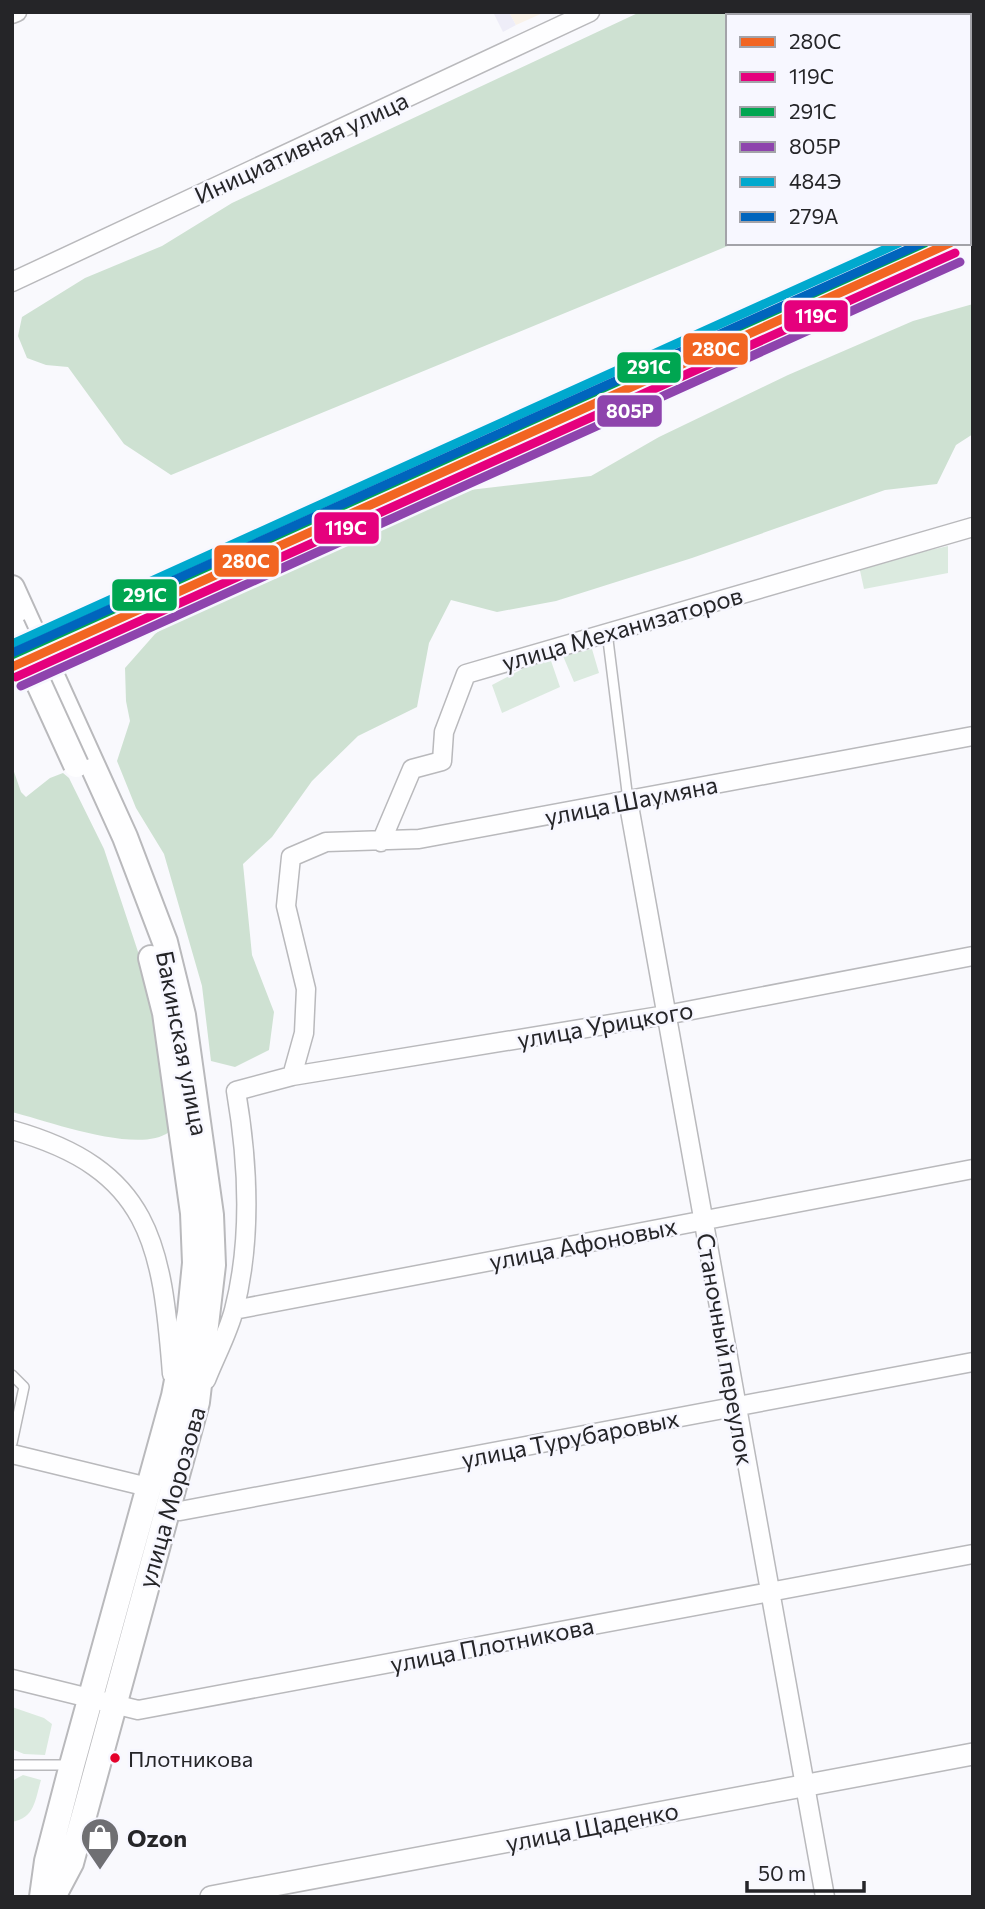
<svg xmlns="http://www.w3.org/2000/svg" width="985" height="1909" viewBox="0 0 985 1909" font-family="Commissioner,sans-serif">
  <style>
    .built { fill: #eeedf8 }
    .education { fill: #f9f2e9 }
    .green { fill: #dbeadf }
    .forest { fill: #cee1d2 }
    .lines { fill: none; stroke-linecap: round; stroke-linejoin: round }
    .service-casing { stroke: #b9b9bc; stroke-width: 12 }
    .minor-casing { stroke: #b9b9bc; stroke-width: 21 }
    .tertiary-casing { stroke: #b9b9bc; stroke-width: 24 }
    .secondary-casing { stroke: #b9b9bc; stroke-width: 28 }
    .service { stroke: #fefeff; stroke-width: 9 }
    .minor { stroke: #fefeff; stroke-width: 18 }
    .tertiary { stroke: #fefeff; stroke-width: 21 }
    .secondary { stroke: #fefeff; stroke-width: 24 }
    .rail { stroke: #d3d3d3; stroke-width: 4.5; stroke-dasharray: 3.5 7; stroke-linecap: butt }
    .secondary-bridge-casing { stroke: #b9b9bc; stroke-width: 28; stroke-linecap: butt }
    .secondary-bridge { stroke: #fefeff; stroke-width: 24 }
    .rail-1-casing { stroke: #f7f7ff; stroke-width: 14 }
    .rail-2-casing { stroke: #f7f7ff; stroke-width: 14 }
    .rail-3-casing { stroke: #f7f7ff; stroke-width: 14 }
    .rail-4-casing { stroke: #f7f7ff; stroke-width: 14 }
    .rail-5-casing { stroke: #f7f7ff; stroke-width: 14 }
    .rail-6-casing { stroke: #f7f7ff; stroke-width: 14 }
    .rail-1 { stroke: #f26522; stroke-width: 9 }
    .rail-2 { stroke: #e5007d; stroke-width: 9 }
    .rail-3 { stroke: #00a651; stroke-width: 9 }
    .rail-4 { stroke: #8e44ad; stroke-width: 9 }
    .rail-5 { stroke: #00a9ce; stroke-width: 9 }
    .rail-6 { stroke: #0065bd; stroke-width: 9 }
    .bus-dot { fill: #e4002b; stroke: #f7f7ff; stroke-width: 2.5 }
    .labels { text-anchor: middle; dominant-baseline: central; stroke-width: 5; stroke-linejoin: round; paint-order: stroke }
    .bus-label { font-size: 22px; fill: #252528; stroke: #f7f7ff; text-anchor: start }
    .street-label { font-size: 24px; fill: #252528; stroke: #f7f7ff }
    .poi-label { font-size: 24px; font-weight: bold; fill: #252528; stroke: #f7f7ff; text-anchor: start }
    .line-badge { stroke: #f7f7ff; stroke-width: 2.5 }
    .badge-label { font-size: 19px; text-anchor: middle; font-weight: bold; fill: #fff }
  </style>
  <rect width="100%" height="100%" fill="#f9f9fd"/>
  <path class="built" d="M 493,12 L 509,12 L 516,25 L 503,32 Z"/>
  <path class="education" d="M 509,12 L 545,12 L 516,25 Z"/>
  <path class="green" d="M 948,546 L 948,573 L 864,589 L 859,566 Z
    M 592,649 L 599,673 L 574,682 L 563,656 Z
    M 549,655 L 560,687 L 502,713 L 492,685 Z
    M 12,1707 L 44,1718 L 52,1724 L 45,1755 L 24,1754 L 12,1749 Z
    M 23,1775 L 41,1780 C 35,1800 35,1818 12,1822 L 12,1781 Z"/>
  <path class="forest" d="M 640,12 L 973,12 L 973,146 L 969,147 L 969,16 L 728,16 L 728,243 L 735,243 L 171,475 L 124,444 L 68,367 L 46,365 L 27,358 L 18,336 L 22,317 L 85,278 L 162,246 L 232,203 Z
    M 973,304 L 973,434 L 956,445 L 937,484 L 885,490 L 692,558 L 556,601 L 497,612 L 451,600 L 429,643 L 417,707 L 358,736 L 312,781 L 272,837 L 243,864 L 252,955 L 274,1012 L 269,1050 L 235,1067 L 211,1061 L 202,986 L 164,854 L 136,808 L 117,761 L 130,721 L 126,701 L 125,668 L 155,634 L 208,594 L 444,493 L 591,476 L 659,437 L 788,375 L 913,321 Z
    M 12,766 L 21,792 L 26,797 L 50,778 L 63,773 L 69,778 L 104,849 L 149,985 L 169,1117 L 169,1132 C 139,1155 48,1121 12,1112 Z"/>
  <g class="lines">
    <g class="service-casing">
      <path id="service" d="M 607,632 L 628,800
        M 12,1375 L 24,1387 L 12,1443
        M 12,1765 L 70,1765"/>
    </g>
    <g class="minor-casing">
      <path id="minor" d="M 12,14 L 17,12
        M 12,282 L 590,12
        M 628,800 L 825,1897
        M 381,842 L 412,769 L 442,761 L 444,732 L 466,674 L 973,527
        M 292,1076 L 304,1033 L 306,989 L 286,906 L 291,857 L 326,842 L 419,839 L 973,736
        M 12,1130 C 151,1169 162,1244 172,1374
        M 234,1310 L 973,1169
        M 206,1380 C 215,1357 228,1333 234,1310 C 252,1240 248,1161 236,1091 L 292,1076 L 666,1015 L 973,956
        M 12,1454 L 148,1487
        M 167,1510 L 180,1511 L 973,1362
        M 12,1679 L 138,1710 L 973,1554"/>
    </g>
    <g class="tertiary-casing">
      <path id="tertiary" d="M 211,1897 L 973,1754"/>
    </g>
    <g class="secondary-casing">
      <path id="secondary" d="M 12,588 L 125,837 L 165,942 L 183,1015 L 211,1215 L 213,1265 L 197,1402 L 71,1863 L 53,1897
        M 42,1897 L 47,1861 L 72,1765 L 174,1396 L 190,1313 L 195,1263 L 193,1213 L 165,1013 L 151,958"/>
    </g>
    <use href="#service" class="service"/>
    <use href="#minor" class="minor"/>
    <use href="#tertiary" class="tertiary"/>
    <use href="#secondary" class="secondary"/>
    <path class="rail" d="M 12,665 L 31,656"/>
    <g class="secondary-bridge-casing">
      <path id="secondary-bridge" d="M 12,625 L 76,765"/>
    </g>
    <use href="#secondary-bridge" class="secondary-bridge"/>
    <g class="rail-1-casing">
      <path id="rail-1" d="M 12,667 L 950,243"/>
    </g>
    <g class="rail-2-casing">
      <path id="rail-2" d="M 16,677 L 955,253"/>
    </g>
    <g class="rail-3-casing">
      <path id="rail-3" d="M 12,655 L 925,243"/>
    </g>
    <g class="rail-4-casing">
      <path id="rail-4" d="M 21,686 L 960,262"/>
    </g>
    <g class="rail-5-casing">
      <path id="rail-5" d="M 12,644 L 899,243"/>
    </g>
    <g class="rail-6-casing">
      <path id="rail-6" d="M 12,653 L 922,243"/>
    </g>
    <use href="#rail-1" class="rail-1"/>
    <use href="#rail-2" class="rail-2"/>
    <use href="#rail-3" class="rail-3"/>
    <use href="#rail-4" class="rail-4"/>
    <use href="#rail-5" class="rail-5"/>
    <use href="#rail-6" class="rail-6"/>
  </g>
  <defs>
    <g id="shop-pin" transform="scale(2.0125)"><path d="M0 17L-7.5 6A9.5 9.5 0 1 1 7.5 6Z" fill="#6f6f73" stroke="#f7f7ff"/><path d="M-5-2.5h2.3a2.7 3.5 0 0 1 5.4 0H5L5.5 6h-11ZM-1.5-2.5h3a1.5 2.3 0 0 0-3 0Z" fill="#fff"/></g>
  </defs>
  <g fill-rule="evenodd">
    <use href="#shop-pin" x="100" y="1837"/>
  </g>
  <circle class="bus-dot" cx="115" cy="1758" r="6"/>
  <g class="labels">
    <g class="bus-label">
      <text x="128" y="1758">Плотникова</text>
    </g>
    <g class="street-label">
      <text transform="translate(301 147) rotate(-25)">Инициативная улица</text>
      <text transform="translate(622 628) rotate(-16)">улица Механизаторов</text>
      <text transform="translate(631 800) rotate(-11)">улица Шаумяна</text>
      <text transform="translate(605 1024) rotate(-10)">улица Урицкого</text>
      <text transform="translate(183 1043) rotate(79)">Бакинская улица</text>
      <text transform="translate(583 1243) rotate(-11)">улица Афоновых</text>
      <text transform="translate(726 1349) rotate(80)">Станочный переулок</text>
      <text transform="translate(570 1438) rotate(-11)">улица Турубаровых</text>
      <text transform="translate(171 1497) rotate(-74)">улица Морозова</text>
      <text transform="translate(492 1644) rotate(-11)">улица Плотникова</text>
      <text transform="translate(592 1826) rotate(-11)">улица Щаденко</text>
    </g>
    <g class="poi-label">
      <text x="127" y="1837">Ozon</text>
    </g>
  </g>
  <g class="line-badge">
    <rect x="783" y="299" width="66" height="34" rx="7" fill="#e5007d"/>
    <rect x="682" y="332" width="67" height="34" rx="7" fill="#f26522"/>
    <rect x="616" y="351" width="66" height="33" rx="7" fill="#00a651"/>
    <rect x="596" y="394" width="67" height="34" rx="7" fill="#8e44ad"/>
    <rect x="313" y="511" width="67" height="34" rx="7" fill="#e5007d"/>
    <rect x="213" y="544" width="67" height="34" rx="7" fill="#f26522"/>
    <rect x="111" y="578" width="67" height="34" rx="7" fill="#00a651"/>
  </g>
  <g class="badge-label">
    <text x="816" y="323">119С</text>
    <text x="716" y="356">280С</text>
    <text x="649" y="374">291С</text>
    <text x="630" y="418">805Р</text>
    <text x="346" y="535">119С</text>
    <text x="246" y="568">280С</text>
    <text x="145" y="602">291С</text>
  </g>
  <rect width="985" height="1909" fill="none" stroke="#252528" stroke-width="28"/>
  <rect x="726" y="14" width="245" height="231" fill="#f7f7ff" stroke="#a3a3a9" stroke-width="2"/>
  <rect x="740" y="37" width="35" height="10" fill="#f26522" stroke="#a3a3a9" stroke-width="2"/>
  <text x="789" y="49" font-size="21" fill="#252528">280С</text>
  <rect x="740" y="72" width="35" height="10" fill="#e5007d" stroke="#a3a3a9" stroke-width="2"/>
  <text x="789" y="84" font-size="21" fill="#252528">119С</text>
  <rect x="740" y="107" width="35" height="10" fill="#00a651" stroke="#a3a3a9" stroke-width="2"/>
  <text x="789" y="119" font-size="21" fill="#252528">291С</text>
  <rect x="740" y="142" width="35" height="10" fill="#8e44ad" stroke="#a3a3a9" stroke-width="2"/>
  <text x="789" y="154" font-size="21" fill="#252528">805Р</text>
  <rect x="740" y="177" width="35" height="10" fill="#00a9ce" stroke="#a3a3a9" stroke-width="2"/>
  <text x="789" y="189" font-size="21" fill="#252528">484Э</text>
  <rect x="740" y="212" width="35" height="10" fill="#0065bd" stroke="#a3a3a9" stroke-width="2"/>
  <text x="789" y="224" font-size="21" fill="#252528">279А</text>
  <path d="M747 1881v10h117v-10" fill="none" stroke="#252528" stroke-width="3.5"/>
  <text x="758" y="1881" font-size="21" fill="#252528" stroke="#f7f7ff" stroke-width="5" paint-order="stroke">50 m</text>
</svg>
